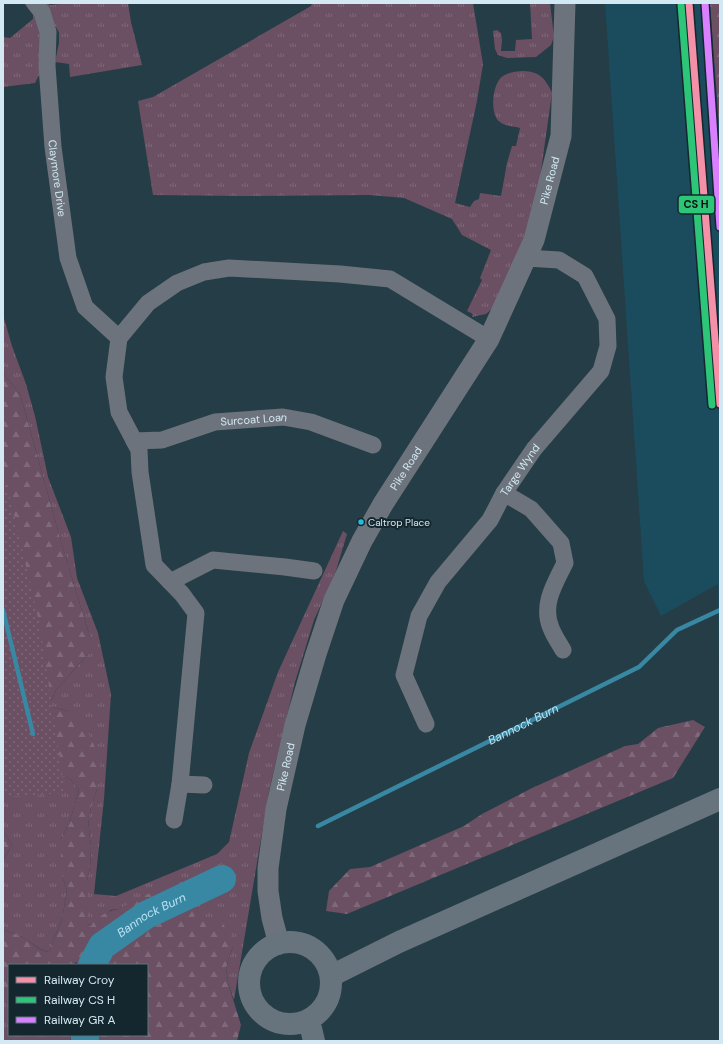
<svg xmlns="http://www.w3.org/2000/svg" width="723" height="1044" viewBox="0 0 723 1044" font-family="'DM Sans',sans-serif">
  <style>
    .built { fill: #1a4c5d }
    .grass { fill: url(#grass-tufts) }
    .forest { fill: url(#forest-firs) }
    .park { fill: url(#park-dots) }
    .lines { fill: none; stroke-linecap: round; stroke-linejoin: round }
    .stream { stroke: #3887a3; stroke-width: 4.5 }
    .river { stroke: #3887a3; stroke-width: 28 }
    .minor { stroke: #6c737c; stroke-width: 17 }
    .tertiary { stroke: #6c737c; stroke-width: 21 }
    .primary { stroke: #67737d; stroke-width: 22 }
    .rail-1-casing { stroke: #15272e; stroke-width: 10 }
    .rail-2-casing { stroke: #15272e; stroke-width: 10 }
    .rail-3-casing { stroke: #15272e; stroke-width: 10 }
    .rail-1 { stroke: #f491a8; stroke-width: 7 }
    .rail-2 { stroke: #2dc577; stroke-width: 7 }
    .rail-3 { stroke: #d880ff; stroke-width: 7 }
    .bus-dot { fill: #26bcdd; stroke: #15272e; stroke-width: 1.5 }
    .labels { text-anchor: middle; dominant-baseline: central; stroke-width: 4; stroke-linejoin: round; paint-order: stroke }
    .bus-label { font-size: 10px; fill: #d2e8f2; stroke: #15272e; text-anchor: start }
    .street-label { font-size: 11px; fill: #d2e8f2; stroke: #15272e }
    .water-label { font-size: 12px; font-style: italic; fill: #bbe4f5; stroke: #15272e }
    .line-badge { stroke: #15272e; stroke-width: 1.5 }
    .pale-badge-label { font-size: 11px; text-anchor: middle; font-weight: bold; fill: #111 }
  </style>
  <defs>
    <pattern id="grass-tufts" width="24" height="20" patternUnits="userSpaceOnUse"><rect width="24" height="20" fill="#6b4f62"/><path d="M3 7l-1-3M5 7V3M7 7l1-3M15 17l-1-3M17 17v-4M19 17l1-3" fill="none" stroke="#7f6879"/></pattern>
    <pattern id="forest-firs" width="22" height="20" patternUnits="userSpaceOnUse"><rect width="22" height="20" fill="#6b4f62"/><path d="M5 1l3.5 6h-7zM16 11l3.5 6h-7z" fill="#7f6879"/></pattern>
    <pattern id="park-dots" width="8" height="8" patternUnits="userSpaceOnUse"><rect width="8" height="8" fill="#6b4f62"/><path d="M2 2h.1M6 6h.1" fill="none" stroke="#7f6879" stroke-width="1.8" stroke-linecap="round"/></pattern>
  </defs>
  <rect width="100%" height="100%" fill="#253d46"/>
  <path class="built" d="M 605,3 L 720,3 L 720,747 L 718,584 L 661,616 L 644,581 Z"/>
  <path class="grass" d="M 24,3 L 27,3 L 35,14 L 40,27 L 39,75 L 35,83 L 3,87 L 3,37 L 10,38 L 33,19 L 33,15 Z
    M 40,3 L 47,3 L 50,5 L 70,3 L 128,3 L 131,22 L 142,65 L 70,77 L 69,64 L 55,62 L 59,43 L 59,32 Z
    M 312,3 L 473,3 L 483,64 L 477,101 L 455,203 L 470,207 L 474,201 L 479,199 L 480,193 L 501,196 L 507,163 L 512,146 L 516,146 L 520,128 C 512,126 502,126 497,119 C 490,109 493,82 503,76 C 512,70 530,69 539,75 C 545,79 549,86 552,93 L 538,192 L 516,263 L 495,306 L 486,314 L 472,317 L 473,314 L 467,311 L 482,280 L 480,278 L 491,250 L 462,235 L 452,219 L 404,198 L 369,195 L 241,196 L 153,195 L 138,101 L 153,97 L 311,6 Z
    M 530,3 L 550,3 L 554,37 L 551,45 L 536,57 L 507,58 L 498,55 L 495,49 L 493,31 L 497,30 L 501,33 L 502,40 L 501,51 L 515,51 L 516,40 L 532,39 Z
    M 3,315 L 12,346 L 26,384 L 35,416 L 48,477 L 71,537 L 77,578 L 98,633 L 111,694 L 104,799 L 94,894 L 116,896 L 217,854 L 229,842 L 249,753 L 278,672 L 343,531 L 347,534 L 335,574 L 314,620 L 295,682 L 269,791 L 234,1000 L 228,983 L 226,968 L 233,946 C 210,931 189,916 160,913 C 151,912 141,916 132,918 L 130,913 L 180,889 L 184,879 L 119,909 L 111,910 L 91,926 L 87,922 L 87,881 L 90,868 L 91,850 L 88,818 L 97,789 L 94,747 L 91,739 L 68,711 L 49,706 L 56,690 L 90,652 L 90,637 L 62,545 L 20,394 L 3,373 Z
    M 55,770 L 71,780 L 79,790 L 69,824 L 61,839 L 61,873 L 67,890 L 62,919 L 49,952 C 38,950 36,945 27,940 C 20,935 11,932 3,930 L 3,860 L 12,845 L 3,831 L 3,794 Z
    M 3,999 L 9,999 L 9,1035 L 72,1035 L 70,1041 L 3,1041 Z"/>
  <path class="forest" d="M 710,3 L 720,3 L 720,137 Z
    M 3,373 L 20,394 L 62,545 L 90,637 L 90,652 L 56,690 L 49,706 L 68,711 L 82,720 L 101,760 L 97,789 L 88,818 L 91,850 L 90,868 L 87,881 L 87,922 L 91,926 C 96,917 109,910 119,909 L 173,881 L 180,881 L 185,878 L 180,889 L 130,913 L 132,918 L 159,913 L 192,905 L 196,915 L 189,920 L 198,923 L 216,918 L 230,932 L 233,946 L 226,968 L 228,983 L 241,1025 L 237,1041 L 70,1041 L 72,1035 L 147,1035 L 147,965 L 79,965 L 76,962 L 73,965 L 9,965 L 9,999 L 3,999 L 3,930 C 11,932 20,935 27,940 C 36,945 37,950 49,952 L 62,919 L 67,890 L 61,873 L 61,839 L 69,824 L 79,790 L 71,780 L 55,770 L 3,794 Z
    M 693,720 L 705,727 L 673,778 L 347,914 L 326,911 L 329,891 L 350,869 L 370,867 L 464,826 L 482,814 L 530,789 L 625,746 L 638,744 L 658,728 Z
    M 3,831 L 12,845 L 3,860 Z"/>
  <path class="park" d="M 3,468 L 40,626 L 65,793 L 3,797 Z"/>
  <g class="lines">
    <g class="stream">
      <path d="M 3,610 L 33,734"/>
      <path id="s1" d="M 318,826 L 639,667 L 677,630 L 720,610"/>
    </g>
    <g class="river">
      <path id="s2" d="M 92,965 L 102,946 L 146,915 L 222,879"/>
      <path d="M 85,1035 L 85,1041"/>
    </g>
    <g class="minor">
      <path id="s3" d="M 35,3 L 42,12 L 48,32 L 47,66 L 53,147 L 68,258 L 85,307 L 119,338"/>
      <path id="s4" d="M 134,441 L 162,440 L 215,422 L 283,417 L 311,422 L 373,445"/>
      <path d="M 504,493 L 531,509 L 561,543 L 565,563 C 555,583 541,605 551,628 C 554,636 559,643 563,650"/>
      <path d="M 170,582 L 213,560 L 285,567 L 314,571"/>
      <path id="s5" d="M 426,724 L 404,675 L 419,616 L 438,582 L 490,520 L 504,493 L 534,449 L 601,371 L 608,346 L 607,319 L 585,276 L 559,260 L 526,258"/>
      <path d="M 180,784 L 204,785"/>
      <path d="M 174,820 L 180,784 L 196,613 L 182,594 L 154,565 L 140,472 L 139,450 L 119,412 L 114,377 L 119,338 L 148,303 L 177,283 L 204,272 L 229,268 L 340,274 L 390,279 L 489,339"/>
    </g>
    <path class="tertiary" id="s6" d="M 279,944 L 272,918 L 268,891 L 268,868 L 276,809 L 295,725 L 316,654 L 334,600 L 362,541 L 383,504 L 489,339 L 534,240 L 561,136 L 565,3"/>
    <path class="primary" d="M249 983a41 41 0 1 1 82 0a41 41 0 1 1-82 0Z
      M 331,976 L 399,942 L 720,799
      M 309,1020 L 314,1041"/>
    <g class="rail-1-casing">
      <path id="rail-1" d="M 689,3 L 720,404"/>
    </g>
    <g class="rail-2-casing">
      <path id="rail-2" d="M 681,4 L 712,405"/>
    </g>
    <g class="rail-3-casing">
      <path id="rail-3" d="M 705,3 L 720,227"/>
    </g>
    <use href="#rail-1" class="rail-1"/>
    <use href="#rail-2" class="rail-2"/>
    <use href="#rail-3" class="rail-3"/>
  </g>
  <circle class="bus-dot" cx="361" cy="522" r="3.5"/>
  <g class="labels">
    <g class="bus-label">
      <text x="368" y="522">Caltrop Place</text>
    </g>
    <g class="street-label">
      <text stroke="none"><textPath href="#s3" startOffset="179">Claymore Drive</textPath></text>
      <text stroke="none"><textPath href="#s6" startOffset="828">Pike Road</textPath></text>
      <text stroke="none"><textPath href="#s4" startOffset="123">Surcoat Loan</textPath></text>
      <text stroke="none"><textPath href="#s6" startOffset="504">Pike Road</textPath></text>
      <text stroke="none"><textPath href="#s5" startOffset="293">Targe Wynd</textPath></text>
      <text stroke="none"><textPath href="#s6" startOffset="180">Pike Road</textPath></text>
    </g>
    <g class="water-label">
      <text stroke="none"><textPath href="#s1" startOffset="229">Bannock Burn</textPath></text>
      <text stroke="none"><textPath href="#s2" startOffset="80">Bannock Burn</textPath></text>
    </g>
  </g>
  <rect class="line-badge" x="678" y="195" width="37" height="19" rx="4" fill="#2dc577"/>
  <g class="pale-badge-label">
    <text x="696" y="208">CS H</text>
  </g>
  <rect width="723" height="1044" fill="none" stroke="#d2e8f2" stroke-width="8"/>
  <rect x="8" y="964" width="140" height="72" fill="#15272e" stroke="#61747c"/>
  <rect x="16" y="977" width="20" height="6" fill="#f491a8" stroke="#61747c"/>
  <text x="44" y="984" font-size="12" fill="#d2e8f2">Railway Croy</text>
  <rect x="16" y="997" width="20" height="6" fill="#2dc577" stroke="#61747c"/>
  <text x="44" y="1004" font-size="12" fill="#d2e8f2">Railway CS H</text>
  <rect x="16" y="1017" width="20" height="6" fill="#d880ff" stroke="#61747c"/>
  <text x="44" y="1024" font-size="12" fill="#d2e8f2">Railway GR A</text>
</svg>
